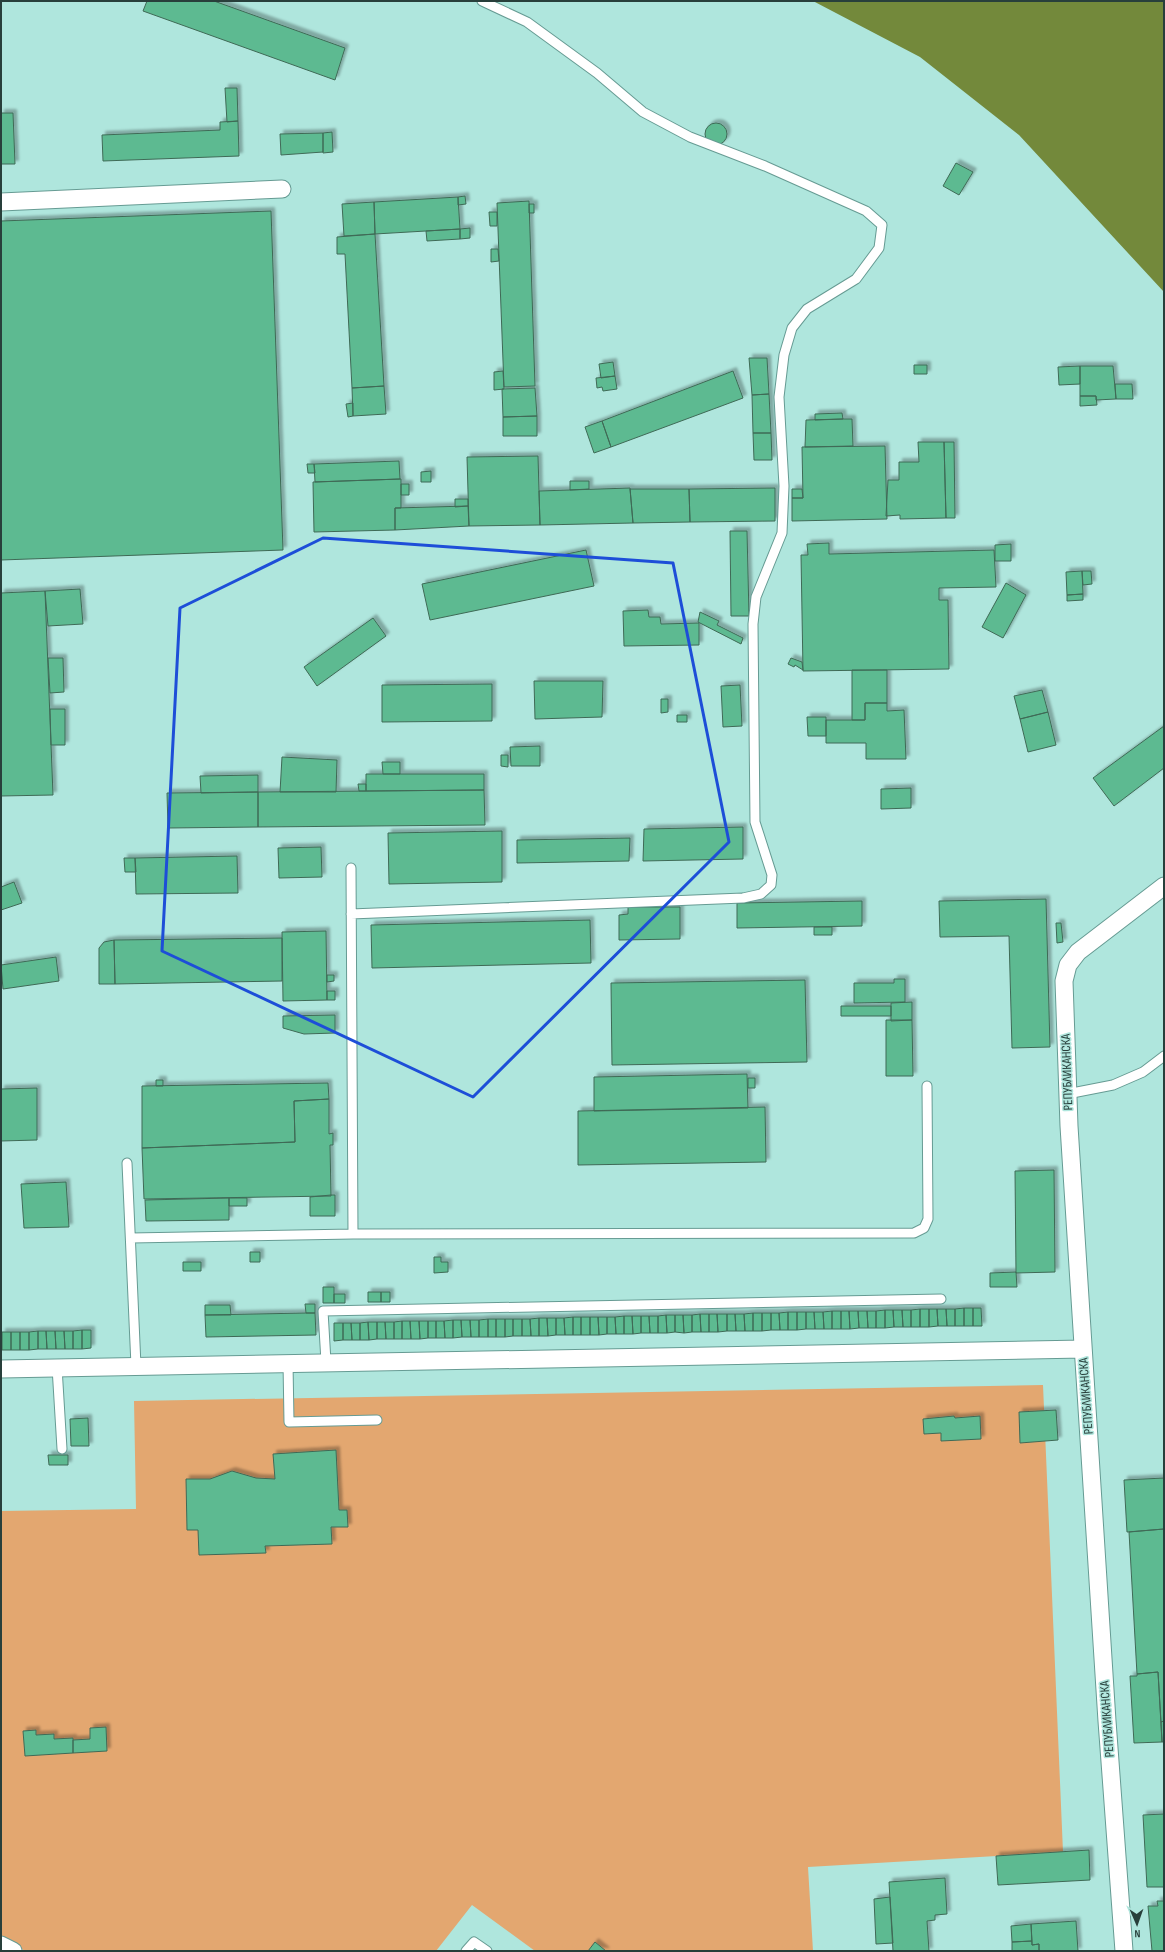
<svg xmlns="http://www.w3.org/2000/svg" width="1165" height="1952" viewBox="0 0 1165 1952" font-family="'Sofia Sans Condensed',sans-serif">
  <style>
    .green { fill: #e3a770 }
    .water { fill: #73893b }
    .building { fill: #5dba91; stroke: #3f6a56; filter: url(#shadow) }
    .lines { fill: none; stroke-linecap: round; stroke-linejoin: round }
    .service-casing { stroke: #669b93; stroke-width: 11 }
    .minor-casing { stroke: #669b93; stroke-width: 19 }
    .service { stroke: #fff; stroke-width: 9 }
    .minor { stroke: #fff; stroke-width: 17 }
    .marked { fill: none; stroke: #1d4ed8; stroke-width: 3; stroke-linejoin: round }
    .labels { text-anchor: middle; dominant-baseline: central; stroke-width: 3; stroke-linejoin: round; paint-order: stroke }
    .street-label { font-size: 13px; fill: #283f3b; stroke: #afe6dd }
  </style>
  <defs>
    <filter id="shadow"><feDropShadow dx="3.5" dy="-3.5" stdDeviation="1" flood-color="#0004"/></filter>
  </defs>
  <rect width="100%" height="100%" fill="#afe6dd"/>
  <path class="green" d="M 1043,1385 L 1063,1852 L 808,1867 L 813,1951 L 535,1951 L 472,1905 L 436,1951 L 25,1951 L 1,1936 L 1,1511 L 136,1509 L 134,1401 Z"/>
  <path class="water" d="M 813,1 L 1164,1 L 1164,292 L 1019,135 L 920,57 Z"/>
  <path class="building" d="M 147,1 L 214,1 L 345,48 L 335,80 L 143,11 Z
    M 225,88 L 237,88 L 238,121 L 227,122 Z
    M 1,113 L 13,113 L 15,164 L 1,164 Z
    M 238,121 L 239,156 L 103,161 L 102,135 L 220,130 L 220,122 Z
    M705 134a11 11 0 1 1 22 0a11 11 0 1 1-22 0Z
    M 332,132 L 333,152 L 323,153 L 323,133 Z
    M 323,133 L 323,152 L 281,155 L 280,134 Z
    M 956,163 L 973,172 L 959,195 L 943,186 Z
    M 465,196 L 466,204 L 458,205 L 458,197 Z
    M 458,197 L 460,229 L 375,234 L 374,202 Z
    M 529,201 L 535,386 L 504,387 L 497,203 Z
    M 374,202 L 375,234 L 344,236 L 342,204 Z
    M 529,204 L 534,204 L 534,213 L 529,213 Z
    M 271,211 L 283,550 L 1,560 L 1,221 Z
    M 489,212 L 497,212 L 497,226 L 490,226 Z
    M 470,228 L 470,238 L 460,239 L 460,229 Z
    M 460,229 L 460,239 L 427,241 L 426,231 Z
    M 375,234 L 384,386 L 352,388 L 345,254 L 337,254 L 337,237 Z
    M 491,249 L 498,249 L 499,261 L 491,262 Z
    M 749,358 L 767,358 L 769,394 L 752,395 Z
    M 613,362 L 615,376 L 601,378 L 599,364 Z
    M 914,365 L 927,365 L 927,374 L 914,374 Z
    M 1080,366 L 1080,384 L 1059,385 L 1058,367 Z
    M 1080,366 L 1113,366 L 1116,399 L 1096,400 L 1096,396 L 1080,396 Z
    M 503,371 L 504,389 L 494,390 L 494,372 Z
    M 733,371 L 743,398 L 611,447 L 602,421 Z
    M 615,376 L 617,389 L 603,391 L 602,387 L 597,388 L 596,378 Z
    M 1115,384 L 1132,384 L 1133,399 L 1116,399 Z
    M 384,386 L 386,414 L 353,416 L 352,388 Z
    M 535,388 L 537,416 L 503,417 L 502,389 Z
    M 769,394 L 771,433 L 753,433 L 752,395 Z
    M 1080,396 L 1096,396 L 1097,405 L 1080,406 Z
    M 353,403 L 353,416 L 348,417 L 346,404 Z
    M 842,413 L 843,419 L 815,420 L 815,414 Z
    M 537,416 L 537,436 L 503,436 L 503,417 Z
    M 843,419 L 852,419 L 853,446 L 805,447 L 806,420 Z
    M 602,421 L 611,447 L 594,453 L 585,427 Z
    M 753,433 L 771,433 L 772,460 L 754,460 Z
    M 918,442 L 944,442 L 946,518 L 900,519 L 900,515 L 886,516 L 888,480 L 899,480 L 899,462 L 919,462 Z
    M 944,442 L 954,442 L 955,518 L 946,518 Z
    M 885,446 L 887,519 L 792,521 L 792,498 L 803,498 L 802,447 Z
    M 538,456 L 540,525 L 469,526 L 467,457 Z
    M 399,461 L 400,479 L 315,482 L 314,464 Z
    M 307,464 L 314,464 L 315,473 L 308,473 Z
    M 431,471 L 431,482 L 421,482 L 421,472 Z
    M 401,479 L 401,508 L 395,508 L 395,530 L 314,532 L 313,482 Z
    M 570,481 L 589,481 L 589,489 L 570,490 Z
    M 401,484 L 409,484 L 409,495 L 401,495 Z
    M 630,488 L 633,523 L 540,525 L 539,491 Z
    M 775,488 L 775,521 L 690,522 L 689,489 Z
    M 630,489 L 689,489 L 690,522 L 633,523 Z
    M 792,489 L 802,489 L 803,498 L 792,498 Z
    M 455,499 L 468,499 L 468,506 L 455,507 Z
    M 468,506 L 469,526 L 395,530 L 395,508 Z
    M 730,531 L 747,531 L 749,616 L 731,616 Z
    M 829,543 L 829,554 L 994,550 L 996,587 L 939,588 L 939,600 L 948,600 L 949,669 L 803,671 L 801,555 L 808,555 L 807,544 Z
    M 1011,544 L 1011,561 L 995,561 L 995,545 Z
    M 586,550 L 594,586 L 430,620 L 422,584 Z
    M 1082,571 L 1083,594 L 1067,595 L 1066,572 Z
    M 1082,571 L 1091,571 L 1092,584 L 1083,585 Z
    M 1006,583 L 1026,595 L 1003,638 L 982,627 Z
    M 80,589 L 83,624 L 48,626 L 45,591 Z
    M 45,591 L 53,795 L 1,796 L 1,593 Z
    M 1083,594 L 1083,600 L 1067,601 L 1067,595 Z
    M 648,610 L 649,617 L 660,617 L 661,624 L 699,623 L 699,645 L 624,646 L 623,611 Z
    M 700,612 L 719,621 L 717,625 L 743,638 L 741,644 L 698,622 Z
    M 373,618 L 386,636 L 317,686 L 304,667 Z
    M 48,658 L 63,658 L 64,692 L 50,693 Z
    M 791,658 L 802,662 L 803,670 L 795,665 L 794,667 L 788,664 Z
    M 852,670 L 887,670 L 887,703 L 865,703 L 865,720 L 852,720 Z
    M 534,681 L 603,681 L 602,717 L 535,719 Z
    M 492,684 L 492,721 L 382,722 L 382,685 Z
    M 740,685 L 742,726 L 723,727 L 721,686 Z
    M 1042,690 L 1048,712 L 1020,719 L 1014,696 Z
    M 661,699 L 668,699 L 668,712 L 661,713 Z
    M 865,703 L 887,703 L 887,711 L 904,710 L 906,759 L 866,759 L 866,743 L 826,743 L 826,720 L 865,720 Z
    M 50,709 L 65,709 L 65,745 L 51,745 Z
    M 1048,712 L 1056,745 L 1028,752 L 1020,719 Z
    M 677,715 L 687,715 L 687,722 L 677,722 Z
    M 807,717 L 826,717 L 826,736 L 808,736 Z
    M 1164,726 L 1164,768 L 1114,806 L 1093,778 Z
    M 540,746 L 540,766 L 511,766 L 510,747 Z
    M 501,755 L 508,755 L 508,767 L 501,766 Z
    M 282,757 L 337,760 L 336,792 L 280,792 Z
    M 382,762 L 400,762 L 400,774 L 383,774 Z
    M 366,774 L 484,774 L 484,790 L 366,791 Z
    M 258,775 L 258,792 L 201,793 L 200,776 Z
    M 358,784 L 366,784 L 366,791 L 359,791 Z
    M 911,788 L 911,808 L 881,809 L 881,789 Z
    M 484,790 L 485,825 L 258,827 L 258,792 Z
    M 258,792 L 258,827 L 168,828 L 167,793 Z
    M 743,827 L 743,859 L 643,861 L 644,829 Z
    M 502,831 L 502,882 L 389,884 L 388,833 Z
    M 630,838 L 629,861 L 517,863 L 517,840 Z
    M 321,847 L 322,877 L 279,878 L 278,848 Z
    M 237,856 L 238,893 L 136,894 L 135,858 Z
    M 124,858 L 135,858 L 136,872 L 125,872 Z
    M 14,882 L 22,903 L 1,910 L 1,887 Z
    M 1046,899 L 1050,1047 L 1012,1048 L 1009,936 L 940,937 L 939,901 Z
    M 862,901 L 862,926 L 737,928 L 737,903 Z
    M 628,907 L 680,907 L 680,939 L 619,940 L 619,915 L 628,914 Z
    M 590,920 L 591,963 L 372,968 L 371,925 Z
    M 1056,923 L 1061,923 L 1063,942 L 1057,943 Z
    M 814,927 L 832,927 L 832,935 L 814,935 Z
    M 326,931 L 327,1000 L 283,1001 L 282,932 Z
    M 282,938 L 282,981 L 115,984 L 114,940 Z
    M 114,940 L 115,984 L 99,984 L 99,948 L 104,942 Z
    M 56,957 L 59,981 L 3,989 L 1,965 Z
    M 327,975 L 334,975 L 334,981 L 327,982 Z
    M 894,979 L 905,979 L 905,1002 L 854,1003 L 854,983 L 894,983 Z
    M 805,980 L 807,1062 L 612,1065 L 611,983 Z
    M 327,991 L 335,991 L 335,1000 L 327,1000 Z
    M 912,1002 L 912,1020 L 891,1021 L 891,1003 Z
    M 841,1006 L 891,1006 L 891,1016 L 841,1016 Z
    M 335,1015 L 335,1033 L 304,1034 L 283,1028 L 283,1016 Z
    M 886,1020 L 912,1020 L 913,1076 L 886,1076 Z
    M 747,1074 L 748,1108 L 594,1111 L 594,1077 Z
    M 748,1078 L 755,1078 L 755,1088 L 748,1088 Z
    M 156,1080 L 163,1080 L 163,1086 L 156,1086 Z
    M 328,1083 L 329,1099 L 294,1101 L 295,1142 L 142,1148 L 142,1086 Z
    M 37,1088 L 37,1140 L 1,1141 L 1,1089 Z
    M 329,1099 L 329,1134 L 333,1133 L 333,1145 L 330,1145 L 331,1196 L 144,1199 L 142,1148 L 295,1142 L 294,1101 Z
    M 765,1107 L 766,1162 L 578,1165 L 578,1111 Z
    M 1054,1170 L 1055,1272 L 1016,1273 L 1015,1171 Z
    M 66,1182 L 69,1227 L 24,1228 L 21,1184 Z
    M 331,1195 L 335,1195 L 335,1216 L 310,1216 L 310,1197 Z
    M 229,1198 L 247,1198 L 247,1206 L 229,1206 Z
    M 229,1198 L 229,1220 L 146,1221 L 145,1200 Z
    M 250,1252 L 260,1252 L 260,1262 L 250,1262 Z
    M 434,1257 L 441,1257 L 441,1262 L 448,1262 L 448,1272 L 434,1273 Z
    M 183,1262 L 201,1262 L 201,1271 L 183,1271 Z
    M 1016,1272 L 1017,1287 L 990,1287 L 990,1273 Z
    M 323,1287 L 334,1287 L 334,1303 L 323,1303 Z
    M 368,1292 L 381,1292 L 381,1302 L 368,1302 Z
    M 381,1292 L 390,1292 L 390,1302 L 381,1302 Z
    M 334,1294 L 345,1294 L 345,1303 L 334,1303 Z
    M 305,1304 L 315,1304 L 315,1313 L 306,1313 Z
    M 205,1305 L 230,1305 L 231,1315 L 205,1315 Z
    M 964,1308 L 973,1308 L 973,1326 L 964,1326 Z
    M 964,1308 L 964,1326 L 955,1326 L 955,1309 Z
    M 973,1308 L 981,1308 L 982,1326 L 973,1326 Z
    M 920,1309 L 929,1309 L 929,1327 L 920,1327 Z
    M 920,1309 L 920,1327 L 911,1327 L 911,1310 Z
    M 929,1309 L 937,1309 L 938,1326 L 929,1327 Z
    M 937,1309 L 946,1309 L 947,1326 L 938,1326 Z
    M 946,1309 L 955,1309 L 955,1326 L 947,1326 Z
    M 885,1310 L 893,1310 L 894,1327 L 885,1328 Z
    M 885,1310 L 885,1328 L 876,1328 L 876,1311 Z
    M 893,1310 L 902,1310 L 903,1327 L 894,1327 Z
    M 902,1310 L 911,1310 L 911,1327 L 903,1327 Z
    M 832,1311 L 832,1329 L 824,1329 L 823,1312 Z
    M 832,1311 L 841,1311 L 841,1329 L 832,1329 Z
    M 841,1311 L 849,1311 L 850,1329 L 841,1329 Z
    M 849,1311 L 858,1311 L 859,1328 L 850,1329 Z
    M 858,1311 L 867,1311 L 868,1328 L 859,1328 Z
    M 867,1311 L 876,1311 L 876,1328 L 868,1328 Z
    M 788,1312 L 797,1312 L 797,1330 L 788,1330 Z
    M 788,1312 L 788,1330 L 780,1330 L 779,1313 Z
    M 797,1312 L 806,1312 L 806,1329 L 797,1330 Z
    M 806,1312 L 814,1312 L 815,1329 L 806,1329 Z
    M 814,1312 L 823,1312 L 824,1329 L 815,1329 Z
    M 306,1313 L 315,1313 L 316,1335 L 206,1337 L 205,1315 Z
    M 753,1313 L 753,1331 L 745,1331 L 744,1314 Z
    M 753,1313 L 762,1313 L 762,1331 L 753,1331 Z
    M 762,1313 L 771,1313 L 771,1330 L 762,1331 Z
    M 771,1313 L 779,1313 L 780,1330 L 771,1330 Z
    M 700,1314 L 701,1332 L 692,1332 L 692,1315 Z
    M 700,1314 L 709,1314 L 709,1332 L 701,1332 Z
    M 709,1314 L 717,1314 L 718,1332 L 709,1332 Z
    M 717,1314 L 727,1314 L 727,1331 L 718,1332 Z
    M 727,1314 L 735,1314 L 736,1331 L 727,1331 Z
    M 735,1314 L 744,1314 L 745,1331 L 736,1331 Z
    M 666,1315 L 667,1333 L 658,1333 L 658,1316 Z
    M 666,1315 L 675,1315 L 675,1332 L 667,1333 Z
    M 675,1315 L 683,1315 L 684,1333 L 675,1332 Z
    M 683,1315 L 692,1315 L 692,1332 L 684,1333 Z
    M 624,1316 L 624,1334 L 616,1334 L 615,1317 Z
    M 624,1316 L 632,1316 L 633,1334 L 624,1334 Z
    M 632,1316 L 641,1316 L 641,1333 L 633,1334 Z
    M 641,1316 L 649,1316 L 650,1333 L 641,1333 Z
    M 649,1316 L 658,1316 L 658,1333 L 650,1333 Z
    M 573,1317 L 581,1317 L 581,1335 L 573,1335 Z
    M 573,1317 L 573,1335 L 565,1335 L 564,1318 Z
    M 581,1317 L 590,1317 L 590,1335 L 581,1335 Z
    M 590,1317 L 598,1317 L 599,1335 L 590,1335 Z
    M 598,1317 L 607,1317 L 607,1334 L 599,1335 Z
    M 607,1317 L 615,1317 L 616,1334 L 607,1334 Z
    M 539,1318 L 539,1336 L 531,1336 L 530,1319 Z
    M 539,1318 L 547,1318 L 548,1336 L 539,1336 Z
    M 547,1318 L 556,1318 L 556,1335 L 548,1336 Z
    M 556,1318 L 564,1318 L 565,1335 L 556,1335 Z
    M 488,1319 L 488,1337 L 479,1337 L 479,1320 Z
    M 488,1319 L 496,1319 L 496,1337 L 488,1337 Z
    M 496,1319 L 505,1319 L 505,1337 L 496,1337 Z
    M 505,1319 L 513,1319 L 513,1336 L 505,1337 Z
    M 513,1319 L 522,1319 L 522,1336 L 513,1336 Z
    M 522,1319 L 530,1319 L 531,1336 L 522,1336 Z
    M 453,1320 L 453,1338 L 445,1338 L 444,1321 Z
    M 453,1320 L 461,1320 L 462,1337 L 453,1338 Z
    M 461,1320 L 470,1320 L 471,1337 L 462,1337 Z
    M 470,1320 L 479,1320 L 479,1337 L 471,1337 Z
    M 402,1321 L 410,1321 L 411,1339 L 402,1339 Z
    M 402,1321 L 402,1339 L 394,1339 L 394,1322 Z
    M 410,1321 L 419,1321 L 420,1339 L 411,1339 Z
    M 419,1321 L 428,1321 L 428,1338 L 420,1339 Z
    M 428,1321 L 436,1321 L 436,1338 L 428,1338 Z
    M 436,1321 L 444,1321 L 445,1338 L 436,1338 Z
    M 368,1322 L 377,1322 L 377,1339 L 369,1340 Z
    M 368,1322 L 369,1340 L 360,1340 L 360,1323 Z
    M 377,1322 L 385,1322 L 386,1339 L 377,1339 Z
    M 385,1322 L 394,1322 L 394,1339 L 386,1339 Z
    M 334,1323 L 343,1323 L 343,1340 L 334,1341 Z
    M 343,1323 L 351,1323 L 352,1340 L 343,1340 Z
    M 351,1323 L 360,1323 L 360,1340 L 352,1340 Z
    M 82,1330 L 91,1330 L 91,1348 L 82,1349 Z
    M 82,1330 L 82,1349 L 73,1349 L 73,1331 Z
    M 38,1331 L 46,1331 L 47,1349 L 38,1349 Z
    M 38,1331 L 38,1349 L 29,1350 L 29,1332 Z
    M 46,1331 L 55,1331 L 56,1349 L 47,1349 Z
    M 55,1331 L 64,1331 L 65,1349 L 56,1349 Z
    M 64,1331 L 73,1331 L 73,1349 L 65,1349 Z
    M 2,1332 L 11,1332 L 11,1350 L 2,1350 Z
    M 11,1332 L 20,1332 L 20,1350 L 11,1350 Z
    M 20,1332 L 29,1332 L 29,1350 L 20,1350 Z
    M 1056,1410 L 1058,1440 L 1020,1443 L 1019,1412 Z
    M 954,1416 L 955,1418 L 980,1416 L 981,1439 L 941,1441 L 941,1433 L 924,1434 L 923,1419 Z
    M 88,1418 L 89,1446 L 71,1446 L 70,1419 Z
    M 336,1450 L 339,1510 L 347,1510 L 348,1527 L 331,1527 L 332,1544 L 265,1546 L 266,1553 L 199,1555 L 198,1530 L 187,1530 L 186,1479 L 210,1479 L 232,1471 L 256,1478 L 275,1479 L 273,1454 Z
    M 48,1455 L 68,1455 L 68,1465 L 49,1465 Z
    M 1164,1478 L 1164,1529 L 1127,1532 L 1124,1480 Z
    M 1164,1529 L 1164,1721 L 1161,1722 L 1158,1672 L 1137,1674 L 1129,1532 Z
    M 1158,1672 L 1162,1742 L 1134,1743 L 1130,1676 L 1137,1676 L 1137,1674 Z
    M 1164,1721 L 1164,1742 L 1162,1742 L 1161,1722 Z
    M 106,1727 L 107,1751 L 73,1753 L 73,1740 L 90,1739 L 90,1728 Z
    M 36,1730 L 36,1735 L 54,1734 L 54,1739 L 73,1738 L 73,1753 L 25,1756 L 23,1731 Z
    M 1164,1814 L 1164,1887 L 1147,1887 L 1143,1815 Z
    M 1089,1850 L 1090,1880 L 998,1885 L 996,1856 Z
    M 945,1878 L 947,1914 L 935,1915 L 935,1920 L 927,1921 L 929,1951 L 893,1951 L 889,1882 Z
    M 890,1897 L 893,1943 L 876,1944 L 874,1899 Z
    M 1157,1901 L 1164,1901 L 1164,1951 L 1152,1951 L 1148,1906 L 1158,1906 Z
    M 1076,1921 L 1078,1951 L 1039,1951 L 1039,1944 L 1032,1945 L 1031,1924 Z
    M 1031,1924 L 1032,1941 L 1012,1942 L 1011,1926 Z
    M 1032,1941 L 1032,1945 L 1039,1944 L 1039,1951 L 1012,1951 L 1012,1942 Z
    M 595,1942 L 606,1951 L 588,1951 Z"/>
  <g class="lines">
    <g class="service-casing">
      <path id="service" d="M 351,868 L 353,1234
        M 351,914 L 743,898 L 761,894 L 771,885 L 772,875 L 755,822 L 753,624 L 756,597 L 782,533 L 784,486 L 779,397 L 784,355 L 792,328 L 807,309 L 856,279 L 879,248 L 882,225 L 866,211 L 765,166 L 690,137 L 643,112 L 597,73 L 527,22 L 482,1
        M 1067,1094 L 1113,1085 L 1143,1072 L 1164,1056
        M 127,1163 L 136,1366
        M 131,1238 L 353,1234 L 914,1233 L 924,1228 L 928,1219 L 927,1086
        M 326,1362 L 323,1311 L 941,1299
        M 288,1363 L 289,1422 L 377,1420
        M 57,1367 L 62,1449
        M 466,1951 L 474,1942 L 487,1951"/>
    </g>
    <g class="minor-casing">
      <path id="minor" d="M 1,202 L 282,189
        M 1,1369 L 1083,1349
        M 1,1945 L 13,1951
        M 1124,1951 L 1107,1721 L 1069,1126 L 1064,981 L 1068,965 L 1078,952 L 1164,886"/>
    </g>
    <use href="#service" class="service"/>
    <use href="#minor" class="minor"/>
  </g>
  <path class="marked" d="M 323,538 L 673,563 L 729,842 L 473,1097 L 162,951 L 180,608 Z"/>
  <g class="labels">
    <g class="street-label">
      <text transform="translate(1067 1072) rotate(-92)">РЕПУБЛИКАНСКА</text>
      <text transform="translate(1086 1396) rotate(-94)">РЕПУБЛИКАНСКА</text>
      <text transform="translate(1107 1719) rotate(-94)">РЕПУБЛИКАНСКА</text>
    </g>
  </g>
  <rect width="1165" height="1952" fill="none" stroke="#283f3b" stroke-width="4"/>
  <g transform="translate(1137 1924) rotate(178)" stroke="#afe6dd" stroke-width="3" paint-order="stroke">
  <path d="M0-3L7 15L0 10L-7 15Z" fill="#283f3b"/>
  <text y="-6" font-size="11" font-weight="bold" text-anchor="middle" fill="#283f3b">N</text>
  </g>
</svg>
